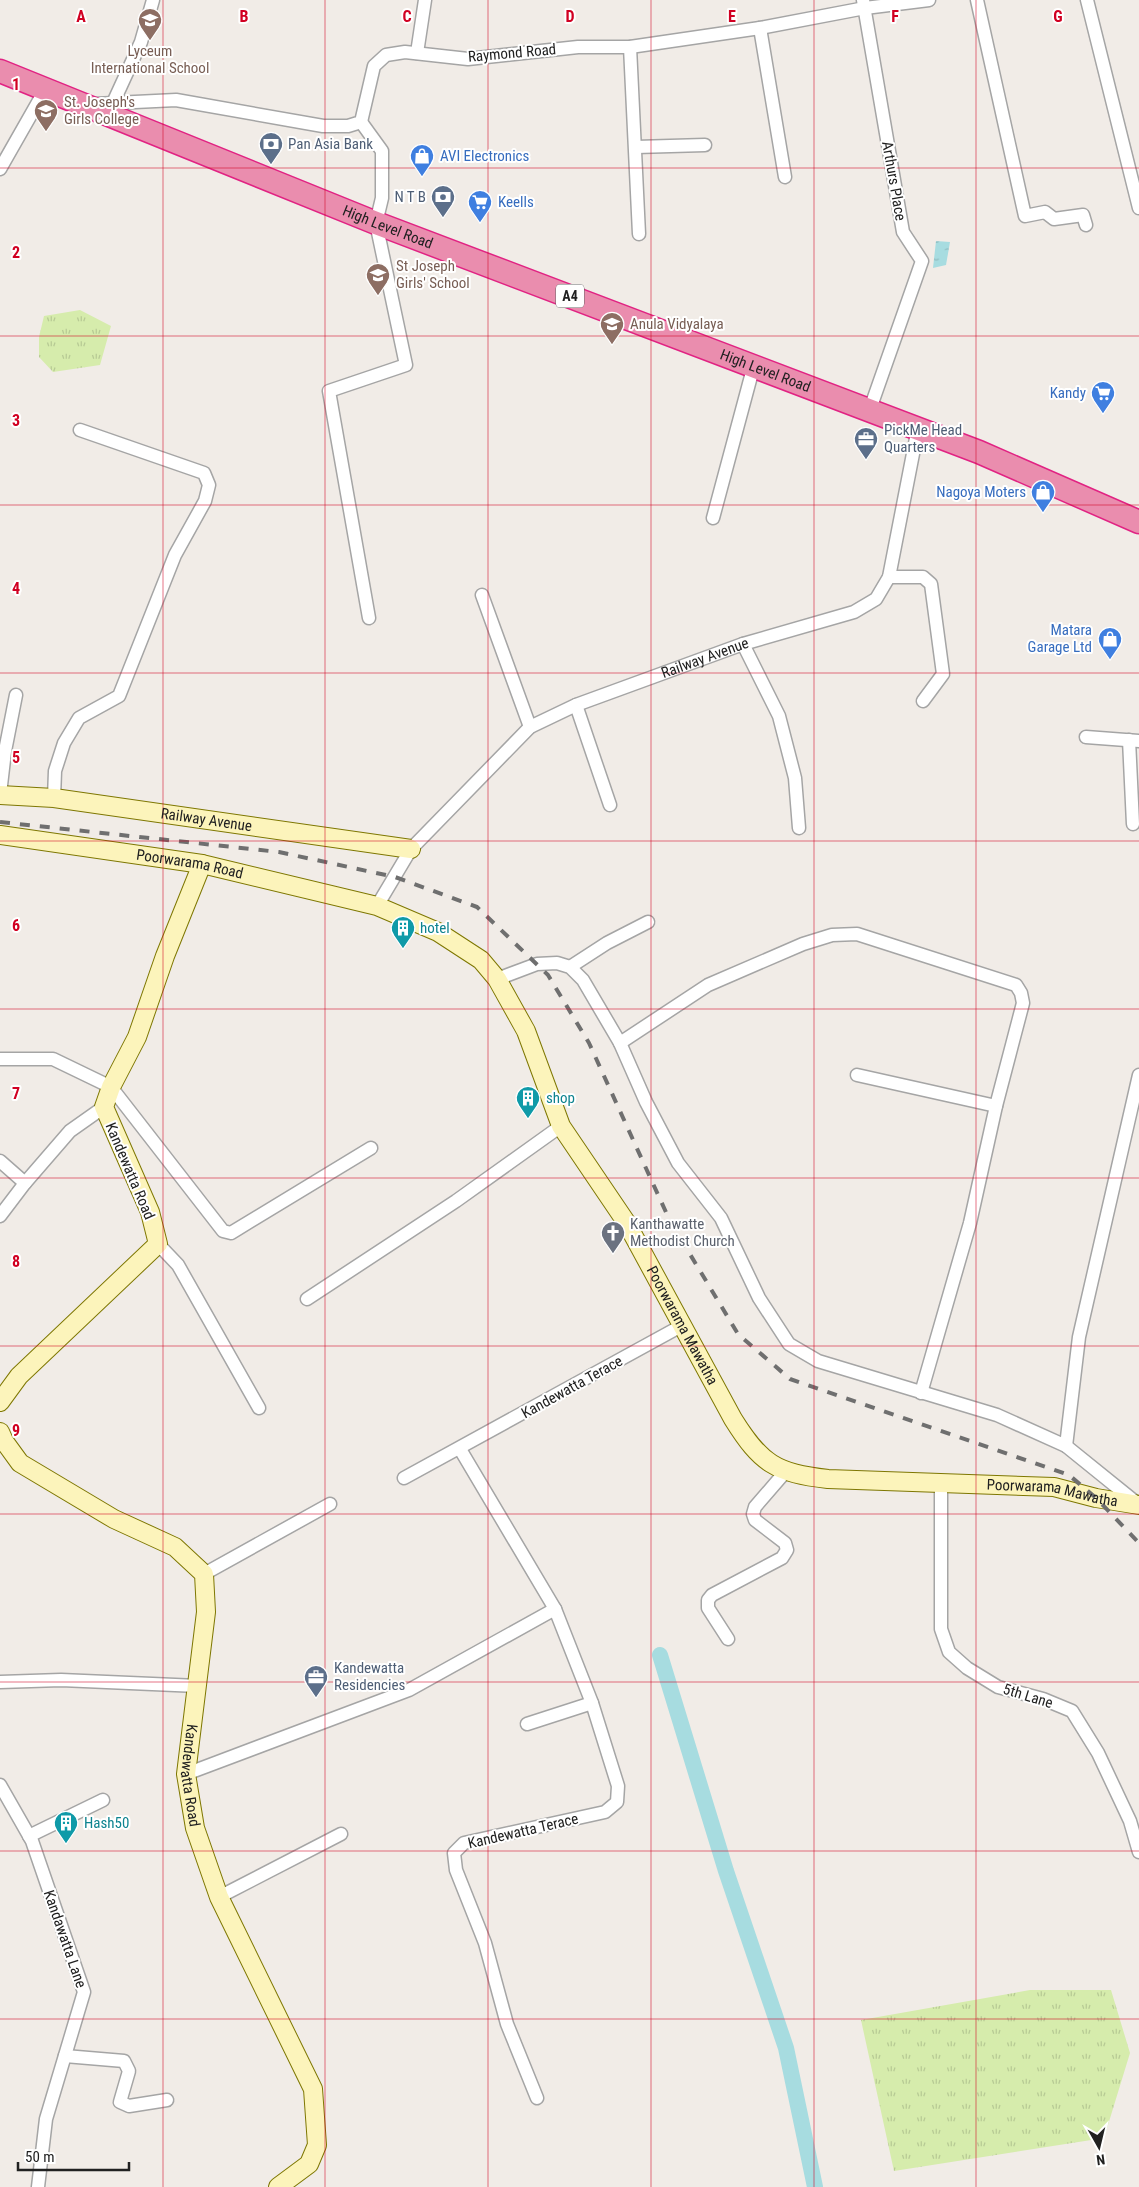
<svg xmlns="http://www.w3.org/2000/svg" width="1139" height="2187" viewBox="0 0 1139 2187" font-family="'Roboto Condensed',sans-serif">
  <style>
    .grass { fill: url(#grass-tufts) }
    .water { fill: url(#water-ripples) }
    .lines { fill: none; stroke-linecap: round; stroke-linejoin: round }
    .canal { stroke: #a7dce0; stroke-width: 16 }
    .street-casing { stroke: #a5a5a5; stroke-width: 15 }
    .secondary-casing { stroke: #7e7702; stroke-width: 20 }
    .highway-casing { stroke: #e12383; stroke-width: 25 }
    .street { stroke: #fff; stroke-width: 12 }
    .secondary { stroke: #fcf4bb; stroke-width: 18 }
    .highway { stroke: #ea8dae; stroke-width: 22 }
    .rail { stroke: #6f6f6f; stroke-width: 4; stroke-dasharray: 10 10; stroke-linecap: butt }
    .grid { fill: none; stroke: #d10022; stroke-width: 1; stroke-opacity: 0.55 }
    .labels { text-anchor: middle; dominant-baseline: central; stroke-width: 4; stroke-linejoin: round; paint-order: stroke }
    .shield { fill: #fff; stroke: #646464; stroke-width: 1 }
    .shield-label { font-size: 14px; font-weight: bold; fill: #212121 }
    .education-label { font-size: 15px; fill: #785e54; stroke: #fff; text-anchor: start }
    .street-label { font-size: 15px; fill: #212121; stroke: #fff }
    .service-label { font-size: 15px; fill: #4e5e75; stroke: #fff; text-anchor: start }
    .shop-label { font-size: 15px; fill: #366cbe; stroke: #fff; text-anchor: end }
    .culture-label { font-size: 15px; fill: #0d838f; stroke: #fff; text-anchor: start }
    .worship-label { font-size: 15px; fill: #5b616d; stroke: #fff; text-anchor: start }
    .grid-label { font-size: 16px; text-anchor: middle; font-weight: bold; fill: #d10022; stroke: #fff; stroke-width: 4; stroke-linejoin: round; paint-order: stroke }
  </style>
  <defs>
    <pattern id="grass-tufts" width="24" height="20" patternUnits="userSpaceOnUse" patternTransform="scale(1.25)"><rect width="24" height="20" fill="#d6ecac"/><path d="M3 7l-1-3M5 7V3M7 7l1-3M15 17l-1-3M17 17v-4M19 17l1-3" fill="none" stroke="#b7ca94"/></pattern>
    <pattern id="water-ripples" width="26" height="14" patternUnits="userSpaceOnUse" patternTransform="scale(1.25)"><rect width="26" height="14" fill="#a7dce0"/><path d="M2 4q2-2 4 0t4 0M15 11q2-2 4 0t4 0" fill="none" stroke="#8fbcc0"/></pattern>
  </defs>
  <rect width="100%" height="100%" fill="#f1ece7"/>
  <path class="grass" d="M 80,310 L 111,326 L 100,365 L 53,372 L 39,357 L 39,337 L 44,316 Z
    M 1030,1990 L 1111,1990 L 1130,2053 L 1104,2138 L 894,2171 L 861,2020 Z"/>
  <path class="water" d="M 936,241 L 950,242 L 946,265 L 933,268 Z"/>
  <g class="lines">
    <path class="canal" d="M 660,1655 L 726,1871 L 786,2048 L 815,2187"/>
    <g class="street-casing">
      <g id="street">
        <path d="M 863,0 L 903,232 L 922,261 L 870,409"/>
        <path d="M 977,0 L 1025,216 L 1045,212 L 1054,219 L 1083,215 L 1086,225"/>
        <path d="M 1087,0 L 1139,208"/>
        <path d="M 760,28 L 785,177"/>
        <path d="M 630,47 L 639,234"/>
        <path d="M 417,53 L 425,0"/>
        <path d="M 113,103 L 141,42 L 153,0"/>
        <path d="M 94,104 L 176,100 L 323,126 L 348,126 L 361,122 L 374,66 L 386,55 L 405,52 L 468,59 L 578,47 L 630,47 L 760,28 L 865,8 L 929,0"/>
        <path d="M 361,122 L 382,151 L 382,198 L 376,223 L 406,365 L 329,391 L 369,618"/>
        <path d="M 636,147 L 705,145"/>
        <path d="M 0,169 L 45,90"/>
        <path d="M 713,518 L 754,365"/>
        <path d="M 889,577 L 923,577 L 931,584 L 943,674 L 923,701"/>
        <path d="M 482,595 L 530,727"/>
        <path d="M 743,644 L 779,716 L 795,778 L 799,828"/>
        <path d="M 576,705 L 610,805"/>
        <path d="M 1086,737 L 1139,741"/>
        <path d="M 1129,740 L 1133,824"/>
        <path d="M 0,794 L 5,751 L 16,695"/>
        <path d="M 54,798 L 55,771 L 64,743 L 79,718 L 119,696 L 175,555 L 205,501 L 209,485 L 204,473 L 80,430"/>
        <path id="s1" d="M 377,906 L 411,849 L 530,727 L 576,705 L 743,644 L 854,612 L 876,599 L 889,577 L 918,428"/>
        <path d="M 570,967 L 607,943 L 648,922"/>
        <path d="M 497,979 L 537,964 L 557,963 L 570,967 L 583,980 L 620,1043 L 646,1102 L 678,1163 L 721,1218 L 759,1298 L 789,1344 L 818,1361 L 997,1415 L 1066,1446 L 1139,1505"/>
        <path d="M 620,1043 L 708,985 L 803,944 L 832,935 L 857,934 L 1016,985 L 1021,993 L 1023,1003 L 996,1106 L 970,1223 L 921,1393"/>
        <path d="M 0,1059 L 53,1059 L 111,1087 L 223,1231 L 231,1233 L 371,1148"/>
        <path d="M 857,1075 L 996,1106"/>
        <path d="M 0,1161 L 25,1183"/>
        <path d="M 0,1216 L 25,1183 L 70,1131 L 104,1107"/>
        <path d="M 158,1244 L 178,1265 L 259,1408"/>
        <path d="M 307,1299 L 456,1201 L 561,1126"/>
        <path d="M 1066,1446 L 1079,1337 L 1139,1075"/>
        <path d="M 460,1449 L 555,1609 L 592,1703 L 618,1786 L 617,1802 L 605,1812 L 464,1843 L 454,1853 L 456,1870 L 485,1943 L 507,2024 L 537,2098"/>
        <path d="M 404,1478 L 683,1325"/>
        <path d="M 941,1482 L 941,1629 L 949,1652 L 967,1668 L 998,1687 L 1043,1699 L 1072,1711 L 1098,1753 L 1130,1821 L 1139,1852"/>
        <path d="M 204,1574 L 330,1504"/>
        <path d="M 728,1639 L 708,1608 L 708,1600 L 712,1595 L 782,1558 L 787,1550 L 785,1543 L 755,1520 L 753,1514 L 755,1507 L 786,1471"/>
        <path d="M 0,1682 L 61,1680 L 198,1686"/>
        <path d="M 527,1724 L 592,1703"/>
        <path d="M 186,1774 L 409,1690 L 555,1609"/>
        <path d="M 0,1785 L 32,1841 L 84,1992 L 46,2119 L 38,2187"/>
        <path d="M 29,1836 L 103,1800"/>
        <path d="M 219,1897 L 341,1834"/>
        <path d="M 65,2056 L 124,2061 L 129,2071 L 120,2102 L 129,2106 L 167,2100"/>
      </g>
    </g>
    <g class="secondary-casing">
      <g id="secondary">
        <path id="s2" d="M 0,795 L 54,798 L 411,849"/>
        <path id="s3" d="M 0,835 L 202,864 L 377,906 L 438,932 L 481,960 L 497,979 L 526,1031 L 561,1126 L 626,1222 L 733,1419 C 761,1464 776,1473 828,1479 L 1054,1487 L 1096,1498 L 1139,1505"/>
        <path d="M 0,1402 L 19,1376 L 158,1244 L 150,1212 L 104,1107 L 111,1087 L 137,1037 L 165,956 L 202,864"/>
        <path id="s4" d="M 0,1432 L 4,1441 L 20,1463 L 114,1519 L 175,1547 L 204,1574 L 206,1612 L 186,1774 L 195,1828 L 219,1897 L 313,2089 L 317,2145 L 309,2164 L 278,2187"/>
      </g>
    </g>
    <g class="highway-casing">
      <g id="highway">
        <path id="s5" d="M 0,71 L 376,223 L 979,452 L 1139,522"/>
      </g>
    </g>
    <use href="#street" class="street"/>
    <use href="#secondary" class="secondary"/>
    <use href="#highway" class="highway"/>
    <path class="rail" d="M 0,822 L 279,852 L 395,877 L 477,907 L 548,975 L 589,1043 L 670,1221 L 738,1334 L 790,1379 L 1069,1475 L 1096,1498 L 1139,1543"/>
  </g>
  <path class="grid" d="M 163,0 L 163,2187M 325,0 L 325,2187M 488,0 L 488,2187M 651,0 L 651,2187M 814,0 L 814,2187M 976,0 L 976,2187M 0,168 L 1139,168M 0,336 L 1139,336M 0,505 L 1139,505M 0,673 L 1139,673M 0,841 L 1139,841M 0,1009 L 1139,1009M 0,1178 L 1139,1178M 0,1346 L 1139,1346M 0,1514 L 1139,1514M 0,1682 L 1139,1682M 0,1851 L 1139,1851M 0,2019 L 1139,2019"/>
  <defs>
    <g id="school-pin" transform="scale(1.25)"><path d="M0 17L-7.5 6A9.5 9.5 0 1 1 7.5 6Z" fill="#8d6e63" stroke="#fff"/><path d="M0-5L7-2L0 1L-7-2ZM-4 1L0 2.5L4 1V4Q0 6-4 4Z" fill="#fff"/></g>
    <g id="bank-pin" transform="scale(1.25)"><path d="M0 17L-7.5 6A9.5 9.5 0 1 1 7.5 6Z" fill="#5c6f8a" stroke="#fff"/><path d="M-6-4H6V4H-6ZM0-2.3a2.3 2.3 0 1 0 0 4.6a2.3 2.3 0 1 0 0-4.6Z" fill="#fff"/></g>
    <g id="shop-pin" transform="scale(1.25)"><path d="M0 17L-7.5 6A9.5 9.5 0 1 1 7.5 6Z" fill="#3f7fe0" stroke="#fff"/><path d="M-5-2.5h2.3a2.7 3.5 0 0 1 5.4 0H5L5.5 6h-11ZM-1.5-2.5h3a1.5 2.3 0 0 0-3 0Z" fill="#fff"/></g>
    <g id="supermarket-pin" transform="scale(1.25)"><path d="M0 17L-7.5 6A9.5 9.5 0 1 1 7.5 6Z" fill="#3f7fe0" stroke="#fff"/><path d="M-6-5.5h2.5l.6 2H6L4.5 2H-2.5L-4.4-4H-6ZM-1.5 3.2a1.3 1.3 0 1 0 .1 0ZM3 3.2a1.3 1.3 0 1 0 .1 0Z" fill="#fff"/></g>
    <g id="office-pin" transform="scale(1.25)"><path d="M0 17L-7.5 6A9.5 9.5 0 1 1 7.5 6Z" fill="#5c6f8a" stroke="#fff"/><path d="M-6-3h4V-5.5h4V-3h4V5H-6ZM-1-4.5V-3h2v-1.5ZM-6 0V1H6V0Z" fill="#fff"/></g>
    <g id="building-pin" transform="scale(1.25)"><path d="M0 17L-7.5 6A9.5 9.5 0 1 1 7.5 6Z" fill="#0f9aa8" stroke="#fff"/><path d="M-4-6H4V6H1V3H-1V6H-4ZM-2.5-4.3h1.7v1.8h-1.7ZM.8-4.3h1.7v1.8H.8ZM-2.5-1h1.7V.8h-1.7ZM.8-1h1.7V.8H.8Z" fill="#fff"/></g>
    <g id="church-pin" transform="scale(1.25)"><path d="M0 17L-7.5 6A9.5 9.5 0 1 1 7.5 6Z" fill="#6b7280" stroke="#fff"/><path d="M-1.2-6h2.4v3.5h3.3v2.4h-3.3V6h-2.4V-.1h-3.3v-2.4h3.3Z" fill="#fff"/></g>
  </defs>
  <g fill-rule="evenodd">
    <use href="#school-pin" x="150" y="20"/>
    <use href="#school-pin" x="46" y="111"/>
    <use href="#bank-pin" x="271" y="144"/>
    <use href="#shop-pin" x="422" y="156"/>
    <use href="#bank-pin" x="443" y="197"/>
    <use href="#supermarket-pin" x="480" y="202"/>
    <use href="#school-pin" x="378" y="275"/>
    <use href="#school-pin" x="612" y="324"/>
    <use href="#supermarket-pin" x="1103" y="393"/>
    <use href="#office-pin" x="866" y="439"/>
    <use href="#shop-pin" x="1043" y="492"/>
    <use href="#shop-pin" x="1110" y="639"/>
    <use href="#building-pin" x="403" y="928"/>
    <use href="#building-pin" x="528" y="1098"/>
    <use href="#church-pin" x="613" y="1233"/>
    <use href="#office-pin" x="316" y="1677"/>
    <use href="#building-pin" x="66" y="1823"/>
  </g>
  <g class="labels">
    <rect class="shield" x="556" y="284.5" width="28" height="23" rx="4"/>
    <g class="shield-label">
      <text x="570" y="296">A4</text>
    </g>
    <g class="education-label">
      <text x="150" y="51" text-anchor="middle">Lyceum<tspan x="150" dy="17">International School</tspan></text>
      <text x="64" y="102">St. Joseph's<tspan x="64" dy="17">Girls College</tspan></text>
      <text x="396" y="266">St Joseph<tspan x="396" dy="17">Girls' School</tspan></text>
      <text x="630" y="324">Anula Vidyalaya</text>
    </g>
    <g class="street-label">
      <text transform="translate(512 53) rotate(-5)">Raymond Road</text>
      <text transform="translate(894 181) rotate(80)">Arthurs Place</text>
      <text stroke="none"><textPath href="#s5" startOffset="418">High Level Road</textPath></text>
      <text stroke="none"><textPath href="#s5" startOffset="822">High Level Road</textPath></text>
      <text stroke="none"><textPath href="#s1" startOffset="425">Railway Avenue</textPath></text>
      <text stroke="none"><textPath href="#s2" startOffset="208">Railway Avenue</textPath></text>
      <text stroke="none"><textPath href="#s3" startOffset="192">Poorwarama Road</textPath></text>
      <text transform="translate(130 1171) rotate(67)">Kandewatta Road</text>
      <text stroke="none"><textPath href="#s3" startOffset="921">Poorwarama Mawatha</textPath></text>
      <text transform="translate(572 1387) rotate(-29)">Kandewatta Terace</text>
      <text stroke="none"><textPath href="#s3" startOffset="1371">Poorwarama Mawatha</textPath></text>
      <text transform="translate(1028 1696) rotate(17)">5th Lane</text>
      <text stroke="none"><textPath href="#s4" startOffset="456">Kandewatta Road</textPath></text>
      <text transform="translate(523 1831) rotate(-13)">Kandewatta Terace</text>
      <text transform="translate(65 1939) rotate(71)">Kandawatta Lane</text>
    </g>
    <g class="service-label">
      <text x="288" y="144">Pan Asia Bank</text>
      <text x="426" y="197" text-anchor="end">N T B</text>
      <text x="884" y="430">PickMe Head<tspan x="884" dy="17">Quarters</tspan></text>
      <text x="334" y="1668">Kandewatta<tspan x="334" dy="17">Residencies</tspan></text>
    </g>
    <g class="shop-label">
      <text x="440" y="156" text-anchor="start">AVI Electronics</text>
      <text x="498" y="202" text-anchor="start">Keells</text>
      <text x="1086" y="393">Kandy</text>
      <text x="1026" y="492">Nagoya Moters</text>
      <text x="1092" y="630">Matara<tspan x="1092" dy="17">Garage Ltd</tspan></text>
    </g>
    <g class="culture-label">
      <text x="420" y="928">hotel</text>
      <text x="546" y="1098">shop</text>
      <text x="84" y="1823">Hash50</text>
    </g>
    <g class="worship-label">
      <text x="630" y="1224">Kanthawatte<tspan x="630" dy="17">Methodist Church</tspan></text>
    </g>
  </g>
  <g class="grid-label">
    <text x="81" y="22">A</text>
    <text x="244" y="22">B</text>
    <text x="407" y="22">C</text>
    <text x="570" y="22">D</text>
    <text x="732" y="22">E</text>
    <text x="895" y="22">F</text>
    <text x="1058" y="22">G</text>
    <text x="16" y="90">1</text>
    <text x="16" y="258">2</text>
    <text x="16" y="426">3</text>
    <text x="16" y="594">4</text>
    <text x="16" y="763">5</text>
    <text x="16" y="931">6</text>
    <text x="16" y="1099">7</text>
    <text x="16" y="1267">8</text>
    <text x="16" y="1436">9</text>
  </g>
  <g transform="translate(1099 2147) rotate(172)" stroke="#ffffff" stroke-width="4" paint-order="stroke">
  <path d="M0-4L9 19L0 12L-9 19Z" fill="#212121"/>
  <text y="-8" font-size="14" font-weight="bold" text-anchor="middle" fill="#212121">N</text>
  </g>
  <path d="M18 2162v8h111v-8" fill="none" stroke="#212121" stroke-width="2.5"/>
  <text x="25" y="2162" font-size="15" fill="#212121" stroke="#ffffff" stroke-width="4" paint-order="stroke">50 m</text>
</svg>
